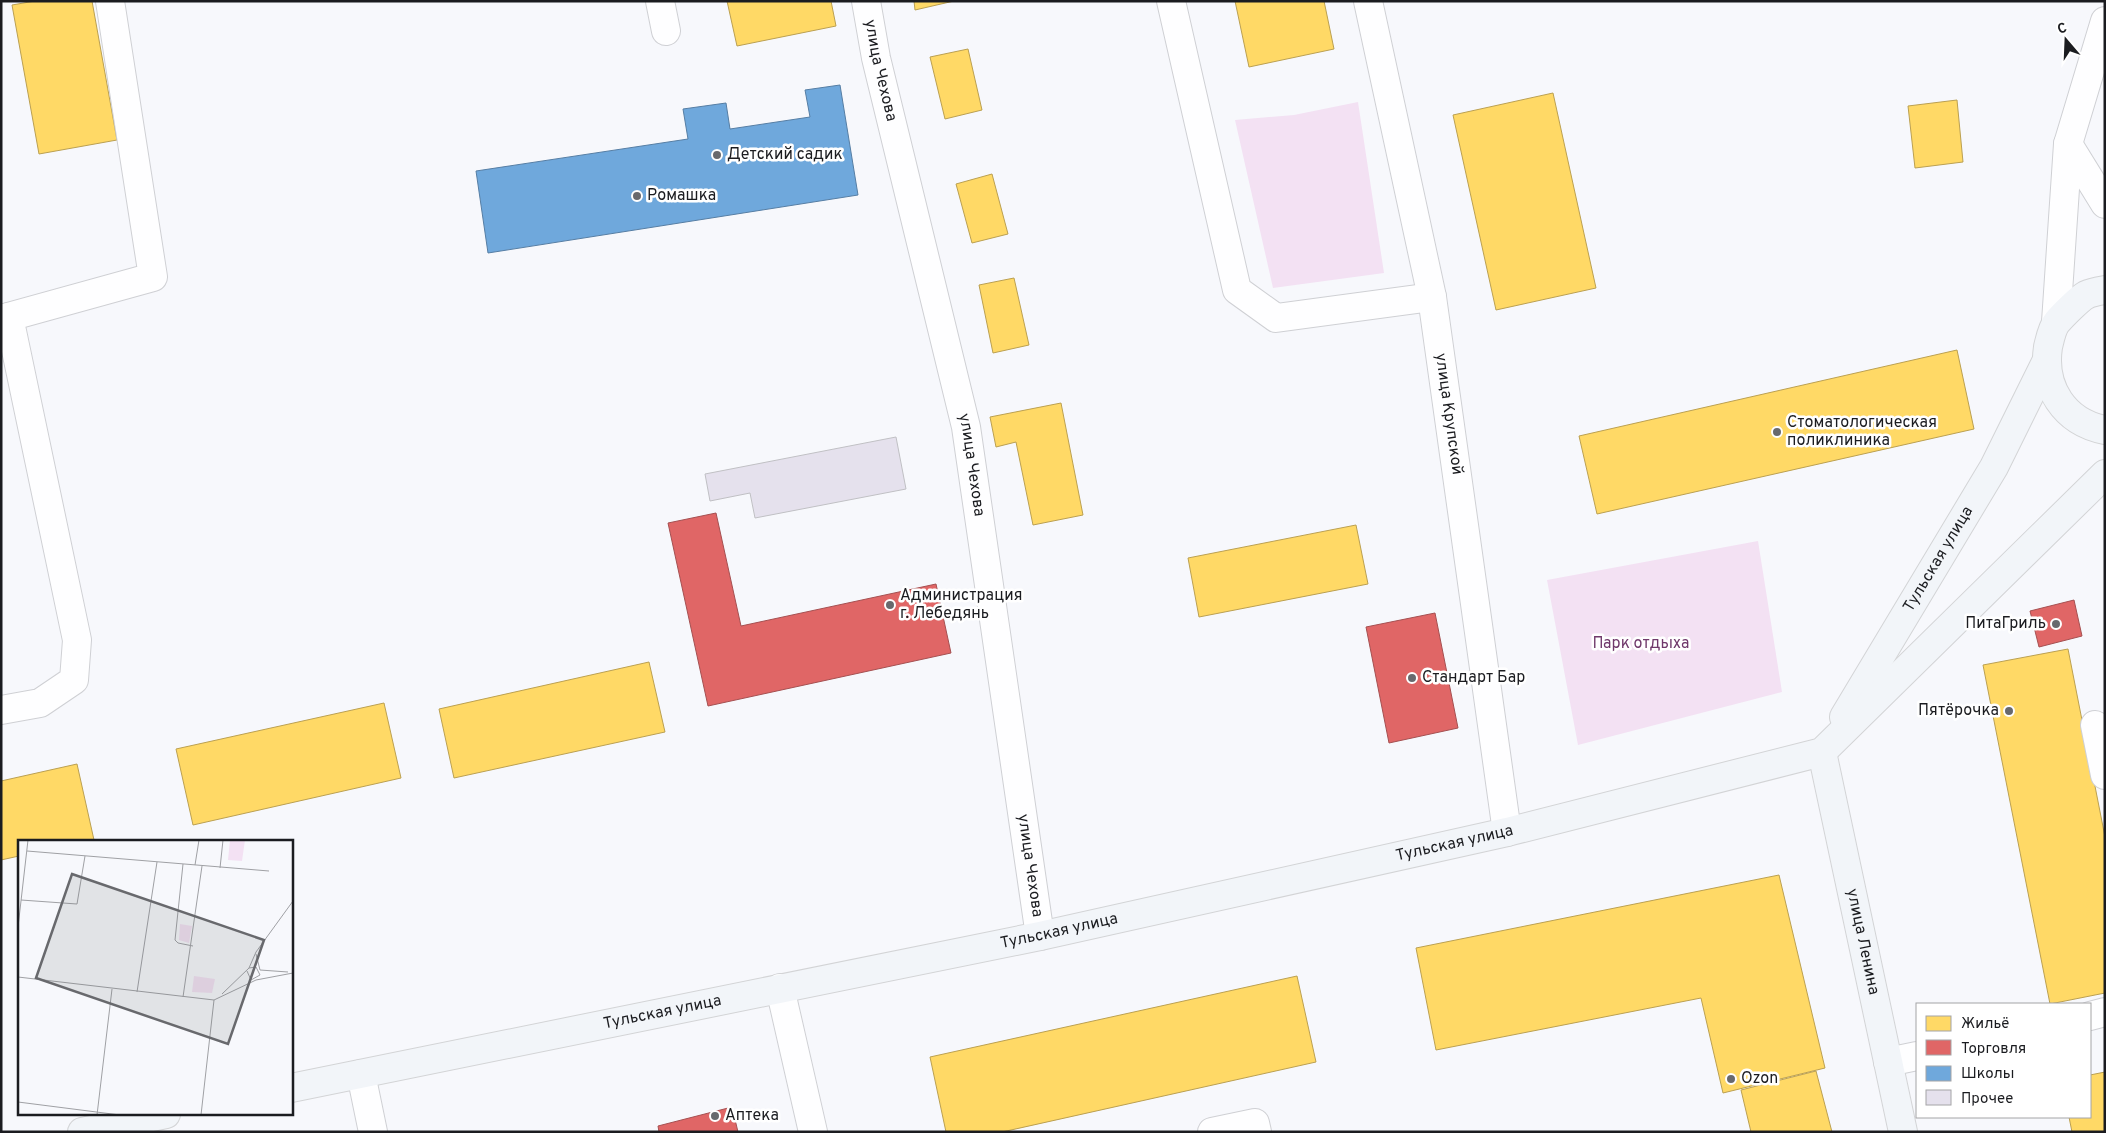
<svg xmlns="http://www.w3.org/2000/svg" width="2106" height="1133" viewBox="0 0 2106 1133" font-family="Overpass,sans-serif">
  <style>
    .green { fill: #f3e1f3 }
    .homes { fill: #ffd966; stroke: #bba051 }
    .shops { fill: #e06666; stroke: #a55051 }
    .schools { fill: #6fa8dc; stroke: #567ea4 }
    .building { fill: #e5e1ed; stroke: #c0c0c4 }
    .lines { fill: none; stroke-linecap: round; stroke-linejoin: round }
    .minor-casing { stroke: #cfd0d4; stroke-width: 30 }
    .major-casing { stroke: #d3d4d6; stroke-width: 30 }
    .minor { stroke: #fefeff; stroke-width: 28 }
    .major { stroke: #f2f5f9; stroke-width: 28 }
    .poi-dot { fill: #68696d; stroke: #fff; stroke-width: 2 }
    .labels { text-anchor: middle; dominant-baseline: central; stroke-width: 5; stroke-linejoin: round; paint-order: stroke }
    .street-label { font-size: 16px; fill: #1b1c20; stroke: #fff }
    .poi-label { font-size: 16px; fill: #1b1c20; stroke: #fff; text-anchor: start }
    .park-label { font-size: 16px; fill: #70396b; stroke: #fff }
    .inset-road { fill: none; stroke: #9fa0a4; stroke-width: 1 }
    .view { fill: #68696d; fill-opacity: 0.15; stroke: #68696d; stroke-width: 2.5 }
    .inset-edge { fill: none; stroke: #1b1c20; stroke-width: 2.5 }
  </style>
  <rect width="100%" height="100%" fill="#f7f8fc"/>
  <path class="green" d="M 1358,102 L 1384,273 L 1273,288 L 1235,120 L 1294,115 Z
    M 1758,541 L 1782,692 L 1578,745 L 1547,580 Z"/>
  <path class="homes" d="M 35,1 L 92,1 L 117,140 L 39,154 L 12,5 Z
    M 727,1 L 831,1 L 836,26 L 737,46 Z
    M 914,1 L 954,1 L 915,10 Z
    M 1235,1 L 1324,1 L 1334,49 L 1249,67 Z
    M 968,49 L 982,110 L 945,119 L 930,57 Z
    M 1553,93 L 1596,288 L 1496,310 L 1453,115 Z
    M 1957,100 L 1963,162 L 1915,168 L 1908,106 Z
    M 992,174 L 1008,234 L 972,243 L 956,184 Z
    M 1014,278 L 1029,345 L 993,353 L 979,285 Z
    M 1957,350 L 1974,429 L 1597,514 L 1579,436 Z
    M 1061,403 L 1083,515 L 1033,525 L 1016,442 L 996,447 L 990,417 Z
    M 1356,525 L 1368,584 L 1199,617 L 1188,558 Z
    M 2068,649 L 2105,837 L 2105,993 L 2050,1004 L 1983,665 Z
    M 649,662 L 665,732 L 454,778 L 439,709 Z
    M 384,703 L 401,778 L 193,825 L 176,749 Z
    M 77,764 L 94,840 L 85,842 L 19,842 L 19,856 L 1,860 L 1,781 Z
    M 1779,875 L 1825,1068 L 1723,1093 L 1701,998 L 1436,1050 L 1416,948 Z
    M 1297,976 L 1316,1062 L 1002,1132 L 946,1132 L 930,1057 Z
    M 1816,1071 L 1832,1132 L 1751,1132 L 1741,1090 Z
    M 2105,1072 L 2105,1132 L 2072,1132 L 2069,1117 L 2090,1117 L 2090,1075 Z"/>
  <path class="shops" d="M 716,513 L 741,626 L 936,584 L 951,653 L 708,706 L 668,523 Z
    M 2074,600 L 2082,636 L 2039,647 L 2030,611 Z
    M 1435,613 L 1458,728 L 1389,743 L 1366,627 Z
    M 732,1107 L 738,1132 L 659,1132 L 658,1126 Z"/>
  <path class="schools" d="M 840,85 L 858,195 L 488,253 L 476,171 L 688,139 L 683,109 L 726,103 L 730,129 L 810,117 L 805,90 Z"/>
  <path class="building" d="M 896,437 L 906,489 L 755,518 L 750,493 L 710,501 L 705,474 Z"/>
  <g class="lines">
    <g class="minor-casing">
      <g id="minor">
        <path d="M 660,1 L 666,31"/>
        <path id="s1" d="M 866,1 L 876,58 L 966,427 L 1040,936"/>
        <path d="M 1171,1 L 1237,290 L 1276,318 L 1432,297"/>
        <path id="s2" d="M 1368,1 L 1432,297 L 1507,832"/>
        <path d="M 2068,144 L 2105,204"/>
        <path d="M 1,319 L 153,277 L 110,1"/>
        <path d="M 2056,322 L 2068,144 L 2105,21"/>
        <path d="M 1,710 L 40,703 L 74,680 L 77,640 L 9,317"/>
        <path d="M 2095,725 L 2105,775"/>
        <path d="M 780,988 L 813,1132"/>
        <path d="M 2090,1016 L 2105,1012"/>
        <path d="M 1888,1062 L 1917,1056"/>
        <path d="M 361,1074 L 373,1132"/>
        <path d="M 1212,1132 L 1255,1123 L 1257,1132"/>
      </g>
    </g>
    <g class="major-casing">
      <g id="major">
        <path d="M 2105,290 C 2099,291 2092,292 2086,295 C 2079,299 2063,315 2057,322 C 2052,328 2050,339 2048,347 C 2042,387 2064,422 2105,430"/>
        <path id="s3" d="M 1844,717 L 1994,467 L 2046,362"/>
        <path id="s4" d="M 1822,752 L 1903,1132"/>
        <path id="s5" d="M 291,1088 L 1040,936 L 1507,832 L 1822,752 L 2105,474"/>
        <path d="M 82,1132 L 166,1114"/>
      </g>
    </g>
    <use href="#minor" class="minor"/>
    <use href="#major" class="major"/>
  </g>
  <g class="poi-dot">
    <circle cx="717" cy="155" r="5"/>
    <circle cx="637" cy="196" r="5"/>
    <circle cx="1777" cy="432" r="5"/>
    <circle cx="890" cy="605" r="5"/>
    <circle cx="2056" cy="624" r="5"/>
    <circle cx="1412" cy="678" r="5"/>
    <circle cx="2009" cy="711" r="5"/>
    <circle cx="1731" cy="1079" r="5"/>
    <circle cx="715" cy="1116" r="5"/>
  </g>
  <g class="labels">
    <g class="street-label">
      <text stroke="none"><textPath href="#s1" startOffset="71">улица Чехова</textPath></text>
      <text stroke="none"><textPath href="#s2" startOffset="421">улица Крупской</textPath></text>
      <text stroke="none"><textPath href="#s1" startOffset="476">улица Чехова</textPath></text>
      <text stroke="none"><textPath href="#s3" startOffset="184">Тульская улица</textPath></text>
      <text stroke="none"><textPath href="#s5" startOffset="1189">Тульская улица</textPath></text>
      <text stroke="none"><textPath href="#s1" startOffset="881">улица Чехова</textPath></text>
      <text stroke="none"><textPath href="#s5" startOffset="784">Тульская улица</textPath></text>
      <text stroke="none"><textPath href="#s4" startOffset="194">улица Ленина</textPath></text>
      <text stroke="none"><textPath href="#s5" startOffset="379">Тульская улица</textPath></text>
    </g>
    <g class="poi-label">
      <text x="727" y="155">Детский садик</text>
      <text x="647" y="196">Ромашка</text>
      <text x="1787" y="423">Стоматологическая<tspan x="1787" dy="18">поликлиника</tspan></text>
      <text x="900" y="596">Администрация<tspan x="900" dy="18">г. Лебедянь</tspan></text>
      <text x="2046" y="624" text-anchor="end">ПитаГриль</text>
      <text x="1422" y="678">Стандарт Бар</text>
      <text x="1999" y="711" text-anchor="end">Пятёрочка</text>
      <text x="1741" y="1079">Ozon</text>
      <text x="725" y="1116">Аптека</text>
    </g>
    <g class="park-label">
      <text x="1641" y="644">Парк отдыха</text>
    </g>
  </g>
  <g transform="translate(18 840)">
    <rect width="275" height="275" fill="#f7f8fc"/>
    <path d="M 212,0 L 227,0 L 224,21 L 210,20 ZM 162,84 L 174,86 L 171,103 L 161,100 ZM 176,136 L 197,139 L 194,153 L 174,152 Z" fill="#f3e1f3"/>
    <path class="inset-road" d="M 9,11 L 251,31M 165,24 L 157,100 L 160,103 L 175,106M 177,25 L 181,0M 202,28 L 205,0M 3,60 L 59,64 L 67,16M 0,87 L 10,0M 238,114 L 242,130M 231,128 L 238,112 L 275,61M 242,130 L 270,132M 0,137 L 196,160 L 238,140 L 275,133M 119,152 L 139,22M 204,154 L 231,128 L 238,127 L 242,135 L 233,140 L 229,131M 165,157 L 184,26M 0,262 L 102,275M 79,275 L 94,149M 183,275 L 196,160"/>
    <path class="view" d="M 54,34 L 246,100 L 210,204 L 18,138 Z"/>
    <rect width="275" height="275" class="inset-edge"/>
  </g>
  <rect width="2106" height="1133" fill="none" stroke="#1b1c20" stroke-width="5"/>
  <rect x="1916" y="1003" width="175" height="115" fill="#ffffff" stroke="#a4a4a6"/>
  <rect x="1926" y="1016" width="25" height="15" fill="#ffd966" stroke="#a4a4a6"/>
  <text x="1961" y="1028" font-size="15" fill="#1b1c20">Жильё</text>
  <rect x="1926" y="1040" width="25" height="15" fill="#e06666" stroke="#a4a4a6"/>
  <text x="1961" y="1053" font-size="15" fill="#1b1c20">Торговля</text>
  <rect x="1926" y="1066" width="25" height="15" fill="#6fa8dc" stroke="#a4a4a6"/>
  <text x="1961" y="1078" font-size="15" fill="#1b1c20">Школы</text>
  <rect x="1926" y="1090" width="25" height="15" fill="#e5e1ed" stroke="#a4a4a6"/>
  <text x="1961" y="1103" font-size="15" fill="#1b1c20">Прочее</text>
  <g transform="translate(2066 40) rotate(341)" stroke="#ffffff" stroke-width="4" paint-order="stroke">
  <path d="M0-4L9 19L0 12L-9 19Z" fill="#1b1c20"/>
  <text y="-8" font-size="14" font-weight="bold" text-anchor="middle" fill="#1b1c20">С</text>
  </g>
</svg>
